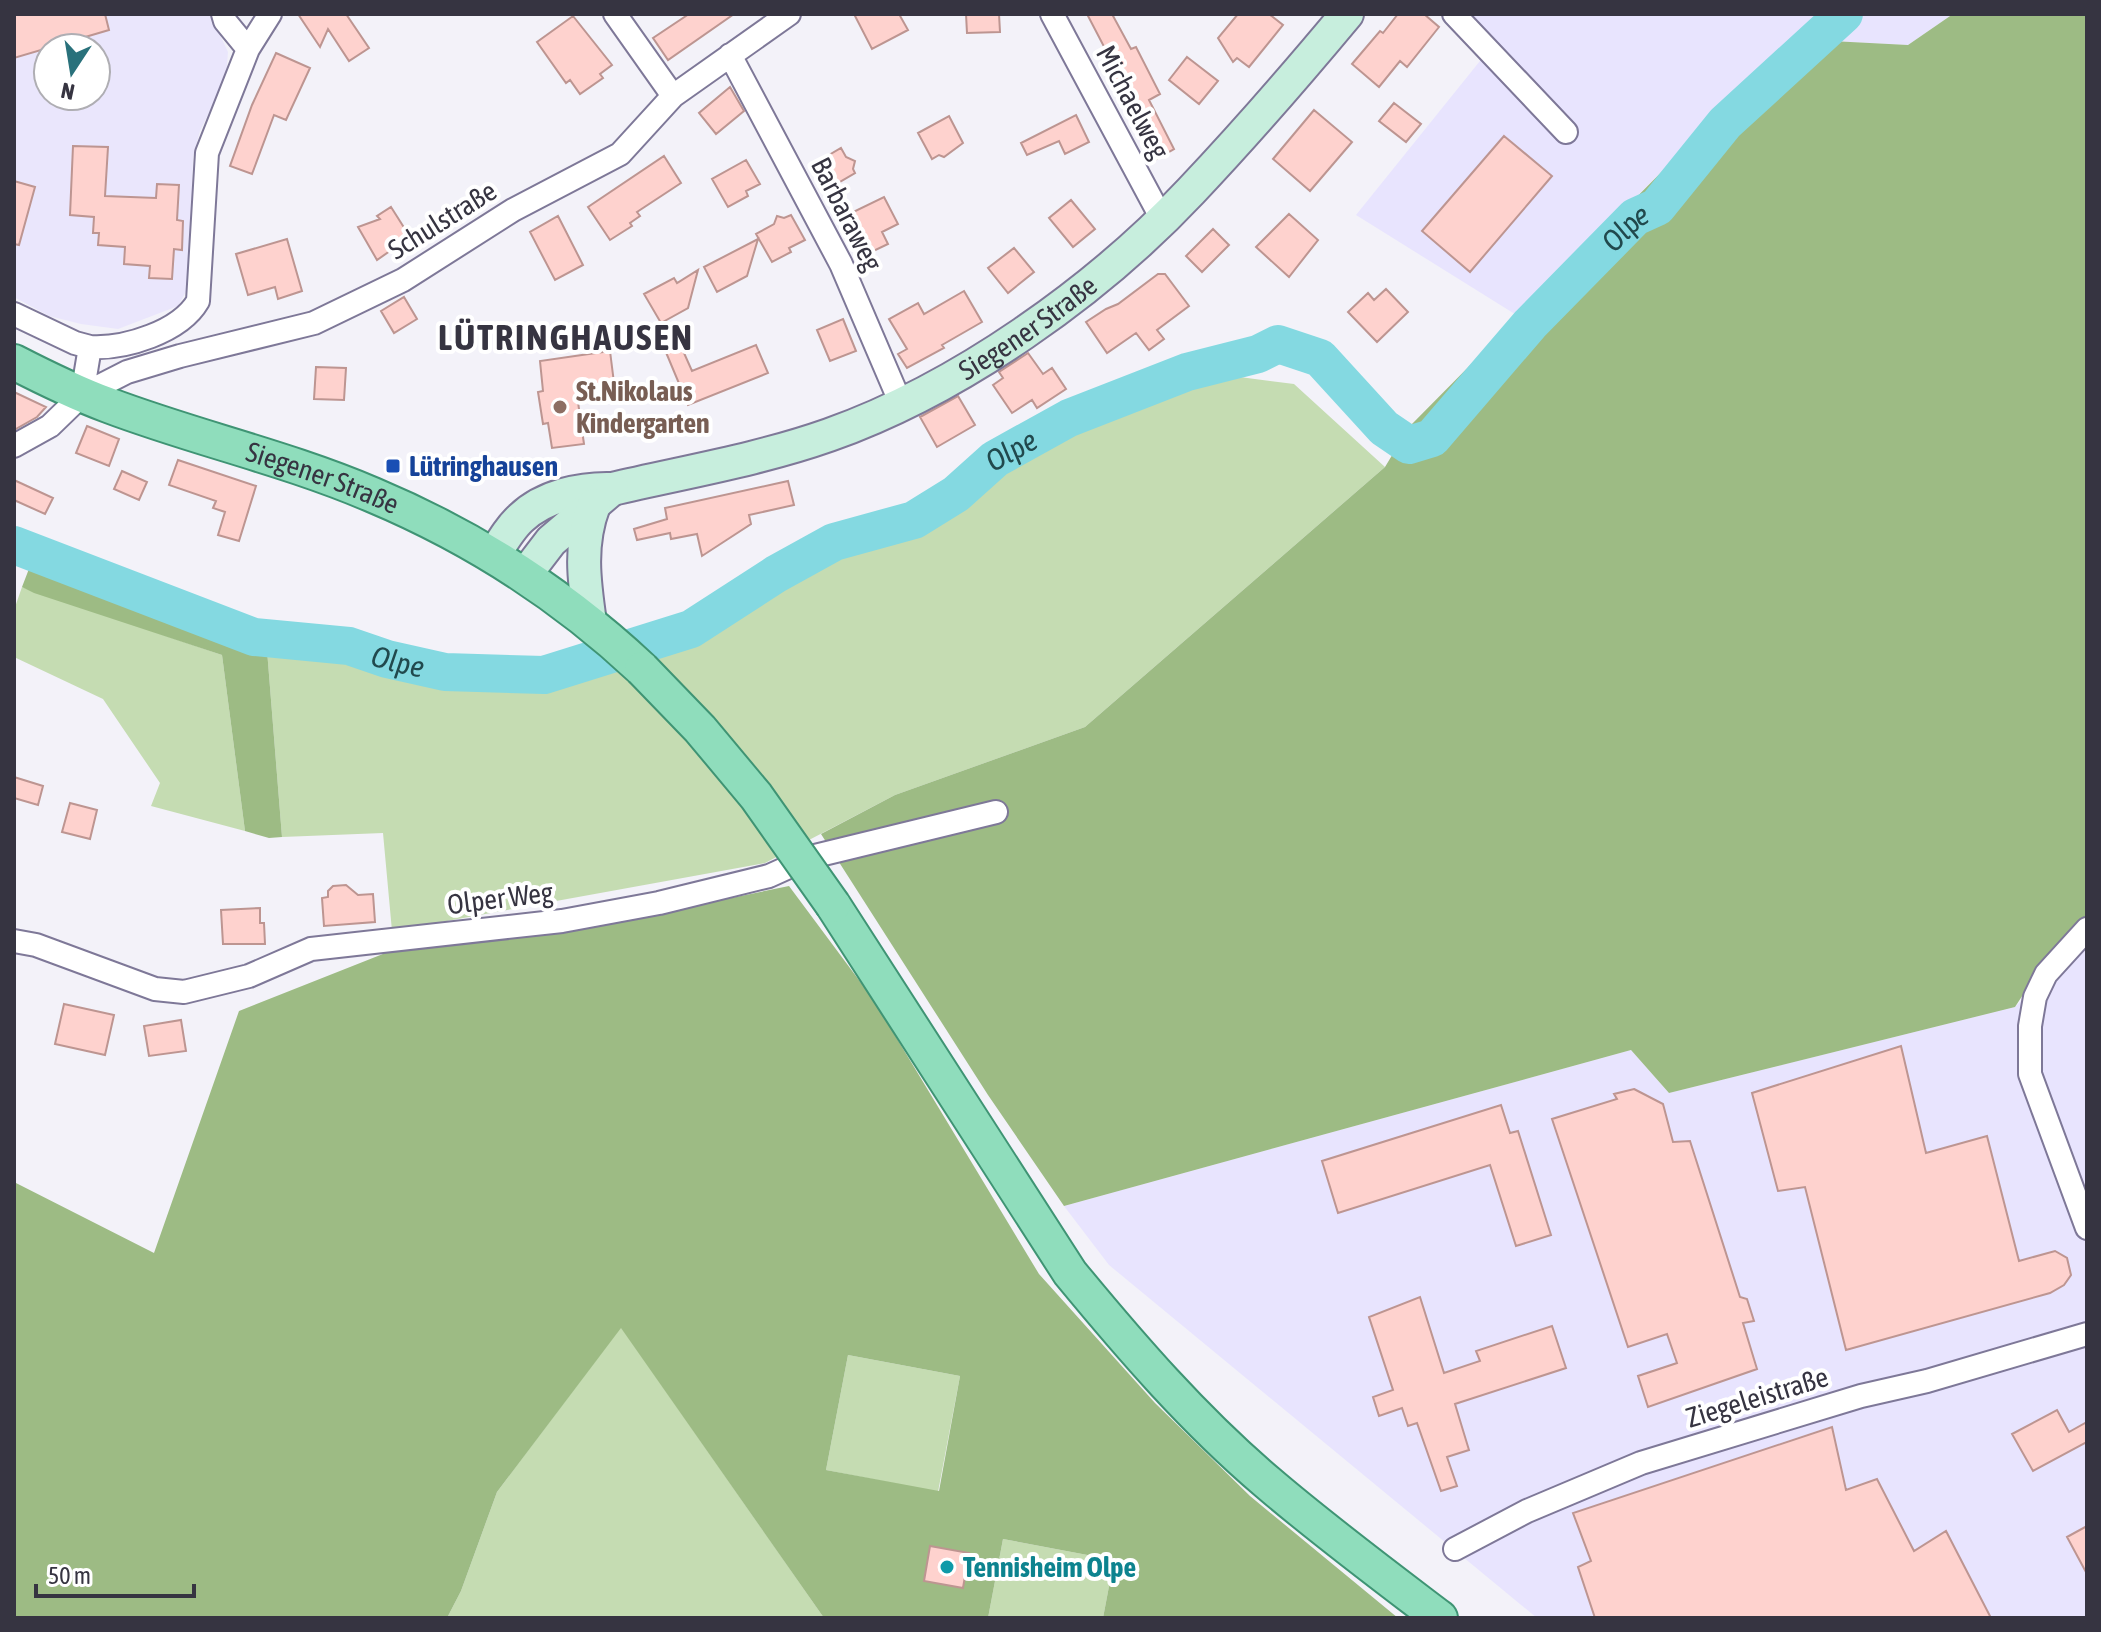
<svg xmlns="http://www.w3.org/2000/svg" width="2101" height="1632" viewBox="0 0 2101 1632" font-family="'Asap Condensed',sans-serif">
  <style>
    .commercial { fill: #eae6fc; fill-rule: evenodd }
    .built { fill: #e8e4fe }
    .green { fill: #c5dcb2 }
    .forest { fill: #9dbb84; fill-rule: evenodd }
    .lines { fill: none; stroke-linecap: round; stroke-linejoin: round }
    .river { stroke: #84d9e1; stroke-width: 38 }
    .building { fill: #fed2ce; stroke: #bd9591; stroke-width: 2 }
    .street-casing { stroke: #7e7898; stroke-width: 26 }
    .secondary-casing { stroke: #7e7898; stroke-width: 36 }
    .primary-casing { stroke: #3f9474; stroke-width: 38 }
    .street { stroke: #fff; stroke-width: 22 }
    .secondary { stroke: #c7eedd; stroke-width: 32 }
    .primary { stroke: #8fddbc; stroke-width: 34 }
    .primary-bridge-casing { stroke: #3f9474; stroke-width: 38; stroke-linecap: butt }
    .primary-bridge { stroke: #8fddbc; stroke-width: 34 }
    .education-dot { fill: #8d6e63; stroke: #fff; stroke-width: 3 }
    .transit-dot { fill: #1a4fb4; stroke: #fff; stroke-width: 3 }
    .culture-dot { fill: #0f9aa8; stroke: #fff; stroke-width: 3 }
    .labels { text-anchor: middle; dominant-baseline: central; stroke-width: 8; stroke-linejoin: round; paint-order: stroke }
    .street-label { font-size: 28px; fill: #363441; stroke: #fff }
    .education-label { font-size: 28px; font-weight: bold; fill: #785e54; stroke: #fff; text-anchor: start }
    .transit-label { font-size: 28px; font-weight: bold; fill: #164399; stroke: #fff; text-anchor: start }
    .culture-label { font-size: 28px; font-weight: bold; fill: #0d838f; stroke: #fff; text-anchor: start }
    .water-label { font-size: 30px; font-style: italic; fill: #21494d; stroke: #fff }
    .district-label { font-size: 36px; font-weight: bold; letter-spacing: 2px; fill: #363441; stroke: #fff }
  </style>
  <rect width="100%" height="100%" fill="#f3f2f9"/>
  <path class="commercial" d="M 14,14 L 210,14 L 228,52 L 226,77 L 200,131 L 193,157 L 189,286 L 178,306 L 118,329 L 81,324 L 49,316 L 14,297 ZM 48,48 L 96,48 L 96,96 L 48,96 Z"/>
  <path class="built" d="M 1454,14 L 1953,14 L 1908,45 L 1793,39 L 1518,316 L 1356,215 L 1488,51 Z
    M 2087,935 L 2087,1618 L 1537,1618 L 1109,1265 L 1064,1206 L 1631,1050 L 1669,1093 L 2015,1007 Z"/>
  <path class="green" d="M 1232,376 L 1294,384 L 1385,467 L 1085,727 L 895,795 L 765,863 L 392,931 L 383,833 L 282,837 L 267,650 L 344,653 L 441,682 L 543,684 L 694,637 L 781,581 L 830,555 L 911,529 L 952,511 L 996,469 L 1061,434 Z
    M 22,587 L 222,655 L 245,831 L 151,806 L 160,783 L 103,699 L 14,657 L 14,610 Z
    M 621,1327 L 824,1618 L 447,1618 L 461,1591 L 497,1492 Z
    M 848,1355 L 960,1376 L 938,1492 L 826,1470 Z
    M 1003,1539 L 1114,1560 L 1103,1618 L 988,1618 Z"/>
  <path class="forest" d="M 1953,14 L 2087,14 L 2087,921 L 2039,970 L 2015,1007 L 1669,1093 L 1631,1050 L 1064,1206 L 988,1095 L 821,834 L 895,795 L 1085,727 L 1385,467 L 1409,427 L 1793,39 L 1908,45 Z
    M 32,561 L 267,650 L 282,837 L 269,838 L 245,831 L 222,655 L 34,593 L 22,587 Z
    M 789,886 L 873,999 L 1039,1274 L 1155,1403 L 1250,1496 L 1398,1618 L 1103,1618 L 1114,1560 L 1003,1539 L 988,1618 L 824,1618 L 621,1328 L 497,1492 L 461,1591 L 447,1618 L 14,1618 L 14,1182 L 154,1253 L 239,1011 L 393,950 L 590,927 ZM 848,1355 L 960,1376 L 939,1491 L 826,1470 Z"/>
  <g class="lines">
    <path class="river" id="s1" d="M 14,545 L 254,637 L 349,646 L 387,659 L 445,672 L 544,675 L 691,629 L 776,574 L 834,542 L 914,520 L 956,494 L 995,459 L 1069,418 L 1187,372 L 1258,354 L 1278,344 L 1320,358 L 1384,428 L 1409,445 L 1432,438 L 1530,324 L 1635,217 L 1657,207 L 1725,123 L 1844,14"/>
  </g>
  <path class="building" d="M 14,14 L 105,14 L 109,30 L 14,58 Z
    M 298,14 L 346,14 L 369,48 L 349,61 L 328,29 L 320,47 Z
    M 689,14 L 734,14 L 668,60 L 653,38 Z
    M 854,14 L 899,14 L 908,30 L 872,49 Z
    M 966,14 L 999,14 L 1000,32 L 967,33 Z
    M 1087,14 L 1112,14 L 1131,49 L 1136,47 L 1160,94 L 1149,100 L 1174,149 L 1153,161 L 1103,64 L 1111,60 Z
    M 1238,14 L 1269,14 L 1283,25 L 1249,67 L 1237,58 L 1233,62 L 1218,38 Z
    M 1398,14 L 1424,14 L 1439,27 L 1407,67 L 1400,61 L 1379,87 L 1352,64 L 1380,31 L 1383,33 Z
    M 573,16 L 612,65 L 600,74 L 603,78 L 580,94 L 570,80 L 566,83 L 537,42 Z
    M 276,53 L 310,68 L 286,120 L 274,115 L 252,174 L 230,166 L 252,105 Z
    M 1187,57 L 1218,81 L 1199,104 L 1169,80 Z
    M 730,87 L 744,111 L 716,134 L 699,113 Z
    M 1394,103 L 1421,124 L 1406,142 L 1379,121 Z
    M 1314,110 L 1352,142 L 1310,191 L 1273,159 Z
    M 1076,115 L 1089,142 L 1065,154 L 1059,141 L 1027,155 L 1021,143 Z
    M 949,116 L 963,143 L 944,157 L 939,155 L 932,159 L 918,133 Z
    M 1504,136 L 1552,176 L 1470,272 L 1422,231 Z
    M 73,146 L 108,147 L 105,196 L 156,198 L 157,184 L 179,185 L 177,220 L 183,221 L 182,250 L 174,249 L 172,279 L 149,278 L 150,266 L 124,264 L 125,247 L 98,245 L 99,233 L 93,233 L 94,217 L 70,215 Z
    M 841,148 L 846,157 L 855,161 L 853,169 L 855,173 L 831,187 L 817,162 Z
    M 664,156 L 681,183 L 637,212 L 640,216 L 630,223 L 632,226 L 610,240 L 588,207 Z
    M 746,160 L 760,184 L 746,191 L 748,196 L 728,207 L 712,179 Z
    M 14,181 L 35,187 L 19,245 L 14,244 Z
    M 884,197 L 898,224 L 882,232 L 888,244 L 865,255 L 845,216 Z
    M 1071,200 L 1095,229 L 1073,247 L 1049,218 Z
    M 391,207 L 410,237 L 377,260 L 358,227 L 380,219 L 377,216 Z
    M 1289,214 L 1318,240 L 1289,277 L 1256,247 Z
    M 791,215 L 805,240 L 789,248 L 791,252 L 772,262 L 756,234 L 774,224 L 777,216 L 784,218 Z
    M 558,216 L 583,265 L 555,280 L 530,232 Z
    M 1213,229 L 1229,245 L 1202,272 L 1186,256 Z
    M 287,239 L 302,291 L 278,299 L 275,287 L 248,295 L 236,254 Z
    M 758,239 L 747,276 L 717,292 L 704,267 Z
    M 1014,248 L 1034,272 L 1008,293 L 988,268 Z
    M 698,270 L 688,308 L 661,323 L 644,294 L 674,278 L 677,283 Z
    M 1158,274 L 1165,274 L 1189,306 L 1157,330 L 1164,339 L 1149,350 L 1136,333 L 1107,353 L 1086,322 L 1106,309 L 1118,304 Z
    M 1386,289 L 1408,312 L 1377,342 L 1348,312 L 1368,293 L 1374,300 Z
    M 964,291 L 982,322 L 942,345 L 944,348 L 907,368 L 898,354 L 907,349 L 889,319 L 918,303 L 924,314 Z
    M 404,297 L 417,319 L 394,333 L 381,311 Z
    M 843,319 L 856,351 L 830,361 L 817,330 Z
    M 680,344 L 692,371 L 756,345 L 768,373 L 688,405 L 665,350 Z
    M 610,351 L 614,383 L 576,388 L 584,444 L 552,448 L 548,423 L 543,424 L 538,392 L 543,391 L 540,361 Z
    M 1028,353 L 1043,374 L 1052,368 L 1066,389 L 1037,408 L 1032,400 L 1012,413 L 993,385 L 1003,378 L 999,372 Z
    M 316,367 L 346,368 L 344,400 L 314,399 Z
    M 14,392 L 46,407 L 37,417 L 14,430 Z
    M 958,396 L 975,425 L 937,447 L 920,417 Z
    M 87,426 L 119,439 L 109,466 L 76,453 Z
    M 178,460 L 256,486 L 239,541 L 218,535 L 225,512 L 213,508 L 216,501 L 169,485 Z
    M 122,471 L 147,482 L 139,500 L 114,489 Z
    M 14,480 L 53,498 L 45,514 L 14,500 Z
    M 788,481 L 794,505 L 749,515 L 751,524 L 702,556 L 697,534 L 671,539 L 670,533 L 637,540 L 634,529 L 667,519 L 665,508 Z
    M 14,777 L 43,786 L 38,805 L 14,798 Z
    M 70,803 L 97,810 L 90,839 L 62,832 Z
    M 346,885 L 358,895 L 373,894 L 375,922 L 324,926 L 322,898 L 328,897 L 328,891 L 333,886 Z
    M 260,908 L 260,923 L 264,923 L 265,944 L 223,944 L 221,910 Z
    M 64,1004 L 114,1015 L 105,1055 L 55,1044 Z
    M 181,1020 L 186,1051 L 149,1056 L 144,1026 Z
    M 1901,1046 L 1926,1153 L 1987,1136 L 2019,1261 L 2055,1251 L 2067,1258 L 2071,1275 L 2064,1285 L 2050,1293 L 1846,1350 L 1805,1187 L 1778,1191 L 1752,1093 Z
    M 1634,1089 L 1663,1104 L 1673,1142 L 1690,1141 L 1740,1297 L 1747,1299 L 1754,1321 L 1743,1323 L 1757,1369 L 1648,1407 L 1638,1376 L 1677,1363 L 1667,1334 L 1628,1347 L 1552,1119 L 1617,1099 L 1614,1094 Z
    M 1501,1105 L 1510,1133 L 1518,1131 L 1551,1235 L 1516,1246 L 1490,1165 L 1338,1213 L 1322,1161 Z
    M 1420,1297 L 1444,1373 L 1480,1361 L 1476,1351 L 1552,1326 L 1566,1368 L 1455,1404 L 1469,1450 L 1447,1457 L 1457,1486 L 1441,1491 L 1417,1423 L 1408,1426 L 1402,1408 L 1379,1416 L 1373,1397 L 1393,1390 L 1369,1317 Z
    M 2057,1410 L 2069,1432 L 2087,1422 L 2087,1442 L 2033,1471 L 2012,1434 Z
    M 1832,1427 L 1846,1490 L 1877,1479 L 1914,1551 L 1946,1531 L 1991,1618 L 1595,1618 L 1578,1567 L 1591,1561 L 1573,1513 Z
    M 2087,1526 L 2087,1574 L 2067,1537 Z
    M 930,1546 L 969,1553 L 963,1588 L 924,1581 Z"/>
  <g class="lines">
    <g class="street-casing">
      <path id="street" d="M 223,14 L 225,21 L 248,49
        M 615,14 L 673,96
        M 1052,14 L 1162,219
        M 1454,14 L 1566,132
        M 730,55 L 841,264 L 901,404
        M 14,314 L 75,343 L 90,347 L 82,395
        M 90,347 C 125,349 180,332 198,301 L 207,153 L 248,49 L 270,14
        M 14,446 L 50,426 L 82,395 L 127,372 L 180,356 L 314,323 L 403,280 L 513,210 L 620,154 L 673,96 L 789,14
        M 2087,929 L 2046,974 L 2035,997 L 2030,1026 L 2030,1074 L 2087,1228
        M 14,941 L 36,945 L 155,989 L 184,992 L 249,976 L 311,949 L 562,921 L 659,903 L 769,876 L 811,857 L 996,812
        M 1455,1549 L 1527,1511 L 1641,1463 L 1861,1396 L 1927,1381 L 2087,1334"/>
    </g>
    <g class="secondary-casing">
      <g id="secondary">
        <path id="s2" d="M 494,555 C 502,542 510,528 521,518 C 544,496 581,488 612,489 C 684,472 758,460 829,435 C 959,389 1097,291 1191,191 C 1245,134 1297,74 1347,14"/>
        <path d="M 525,575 L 551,541 L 612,489"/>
        <path d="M 590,622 C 584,581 579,544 594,505"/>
      </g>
    </g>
    <g class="primary-casing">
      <g id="primary">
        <path id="s3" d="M 14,362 C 45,378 76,393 108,405 C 195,438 287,458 373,495 C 473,537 563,595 642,669"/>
        <path d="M 833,905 L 1070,1273 C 1131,1347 1194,1420 1267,1482 C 1323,1530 1382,1574 1440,1618"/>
      </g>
    </g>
    <use href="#street" class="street"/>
    <use href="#secondary" class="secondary"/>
    <use href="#primary" class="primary"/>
    <g class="primary-bridge-casing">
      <path id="primary-bridge" d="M 642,669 L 700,729 L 756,796 L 833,905"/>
    </g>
    <use href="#primary-bridge" class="primary-bridge"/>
  </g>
  <circle class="education-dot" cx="560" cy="407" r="8"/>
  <rect class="transit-dot" x="385" y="458" width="16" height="16" rx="4"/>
  <circle class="culture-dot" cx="947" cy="1567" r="8"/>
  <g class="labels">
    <g class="street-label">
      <text transform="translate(1133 102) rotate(62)">Michaelweg</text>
      <text transform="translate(847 214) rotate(63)">Barbaraweg</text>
      <text transform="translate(442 220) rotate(-32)">Schulstraße</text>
      <text stroke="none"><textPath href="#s2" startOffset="594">Siegener Straße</textPath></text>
      <text stroke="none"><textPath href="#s3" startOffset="330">Siegener Straße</textPath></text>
      <text transform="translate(500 898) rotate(-7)">Olper Weg</text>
      <text transform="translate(1757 1397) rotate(-17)">Ziegeleistraße</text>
    </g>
    <g class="education-label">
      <text x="576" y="391">St.Nikolaus<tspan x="576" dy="32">Kindergarten</tspan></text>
    </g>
    <g class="transit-label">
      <text x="409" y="466">Lütringhausen</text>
    </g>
    <g class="culture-label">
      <text x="963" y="1567">Tennisheim Olpe</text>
    </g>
    <g class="water-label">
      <text stroke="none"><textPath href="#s1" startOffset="1844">Olpe</textPath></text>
      <text stroke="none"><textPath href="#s1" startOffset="1076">Olpe</textPath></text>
      <text stroke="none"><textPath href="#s1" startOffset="404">Olpe</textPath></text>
    </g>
    <g class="district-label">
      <text x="566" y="337">LÜTRINGHAUSEN</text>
    </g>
  </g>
  <rect width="2101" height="1632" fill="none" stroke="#363441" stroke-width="32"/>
  <g transform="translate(72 72) rotate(192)"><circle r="38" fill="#ffffff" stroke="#afaeb3" stroke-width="2"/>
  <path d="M0-6L14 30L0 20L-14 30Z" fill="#29717b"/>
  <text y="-12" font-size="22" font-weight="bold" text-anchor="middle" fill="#363441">N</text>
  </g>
  <path d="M36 1584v12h158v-12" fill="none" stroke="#363441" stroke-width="4"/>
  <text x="48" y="1584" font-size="24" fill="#363441" stroke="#ffffff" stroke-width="6" paint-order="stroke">50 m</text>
</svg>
